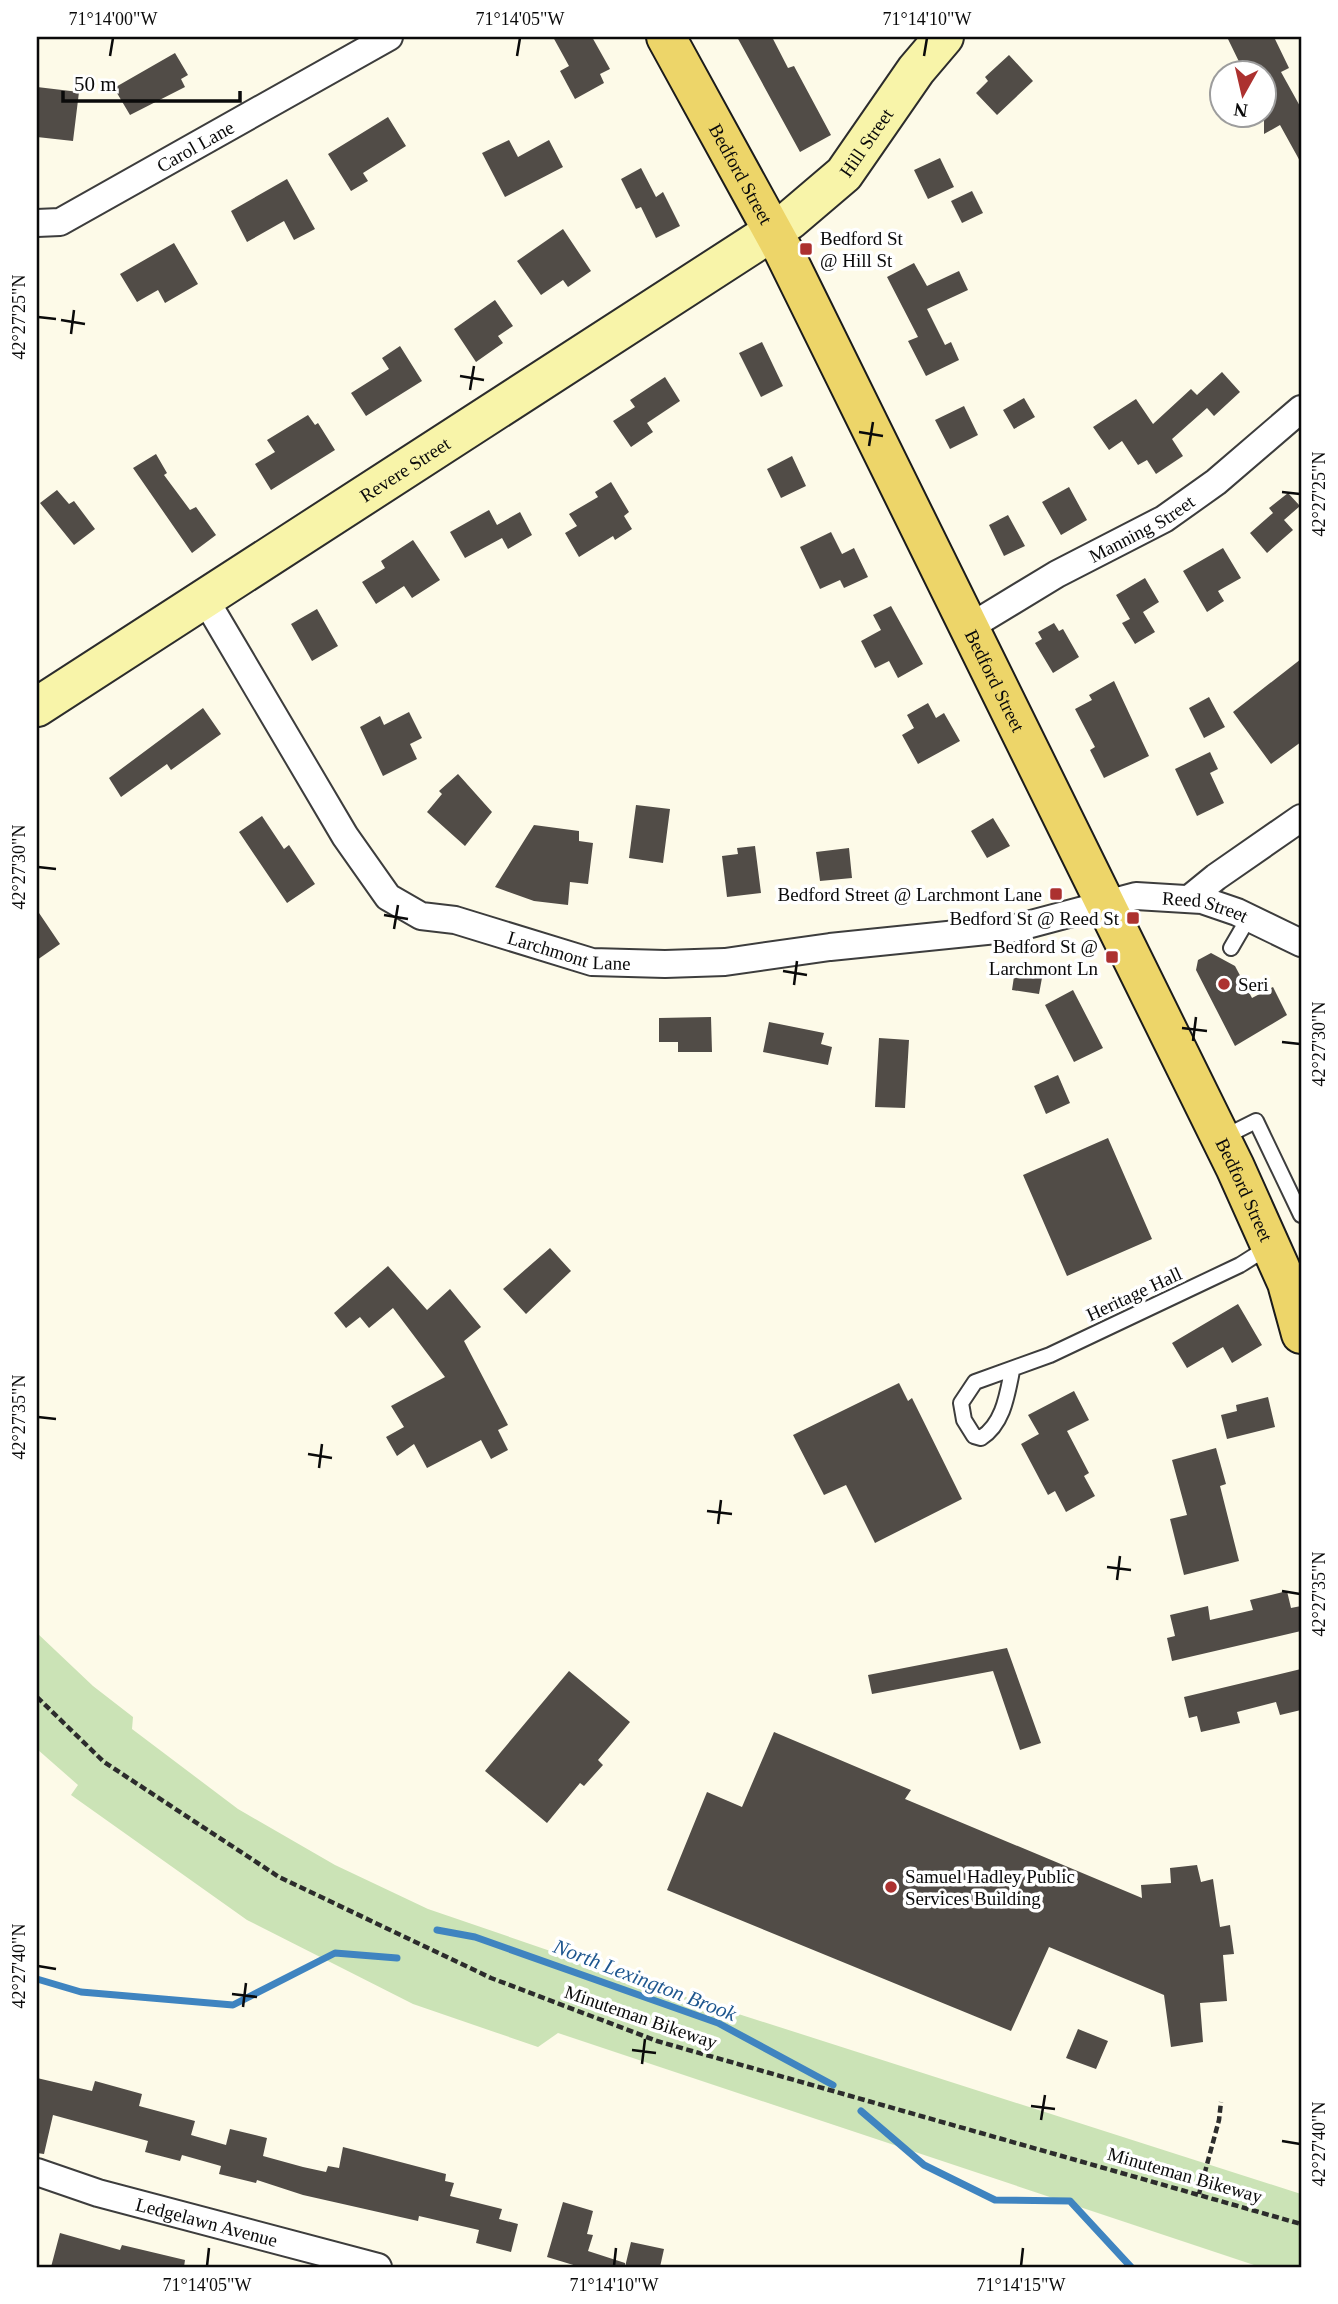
<svg xmlns="http://www.w3.org/2000/svg" width="1338" height="2304" viewBox="0 0 1338 2304" font-family="'Times New Roman',serif">
  <style>
    .green { fill: #cbe3b6 }
    .lines { fill: none; stroke-linecap: round; stroke-linejoin: round }
    .stream { stroke: #3f84c0; stroke-width: 7 }
    .building { fill: #514c47 }
    .lane-casing { stroke: #3d3d3d; stroke-width: 18 }
    .street-casing { stroke: #3d3d3d; stroke-width: 30 }
    .secondary-casing { stroke: #2c2c2c; stroke-width: 42 }
    .primary-casing { stroke: #1b1b1b; stroke-width: 42 }
    .path { stroke: #2c2c2c; stroke-width: 4.5; stroke-dasharray: 7 3.5; stroke-linecap: butt }
    .lane { stroke: #fff; stroke-width: 14 }
    .street { stroke: #fff; stroke-width: 26 }
    .secondary { stroke: #f8f4a9; stroke-width: 38 }
    .primary { stroke: #edd569; stroke-width: 38 }
    .ticks { fill: none; stroke: #0a0a0a; stroke-width: 2.5 }
    .poi-dot { fill: #ac312f; stroke: #fff; stroke-width: 2.5 }
    .labels { text-anchor: middle; dominant-baseline: central; stroke-width: 7; stroke-linejoin: round; paint-order: stroke }
    .street-label { font-size: 19px; fill: #0a0a0a; stroke: #fff }
    .poi-label { font-size: 19px; fill: #0a0a0a; stroke: #fff; text-anchor: start }
    .water-label { font-size: 21px; font-style: italic; fill: #1f578f; stroke: #fff }
    .neatline { fill: none; stroke: #0a0a0a; stroke-width: 2.5 }
    .ticks-label { font-size: 18px; text-anchor: middle; fill: #0a0a0a }
  </style>
  <rect width="100%" height="100%" fill="#fdfae8"/>
  <path class="green" d="M 37,1633 L 93,1686 L 133,1717 L 132,1729 L 238,1809 L 335,1865 L 428,1909 L 673,1993 L 1301,2194 L 1301,2267 L 1260,2267 L 558,2033 L 538,2047 L 413,2004 L 247,1920 L 71,1795 L 78,1785 L 37,1749 Z"/>
  <g class="lines">
    <path class="stream" d="M 437,1930 L 475,1937 L 718,2023 L 833,2085
      M 37,1979 L 81,1992 L 233,2005 L 335,1953 L 397,1958
      M 861,2111 L 924,2165 L 995,2200 L 1070,2201 L 1131,2267"/>
  </g>
  <path class="building" d="M 553,37 L 592,37 L 610,69 L 600,74 L 604,83 L 575,99 L 560,71 L 569,66 Z
    M 737,37 L 772,37 L 788,68 L 794,66 L 831,135 L 800,152 Z
    M 1227,37 L 1274,37 L 1289,68 L 1281,72 L 1301,108 L 1301,163 L 1280,125 L 1264,134 L 1264,74 L 1245,74 Z
    M 175,53 L 188,75 L 181,79 L 185,87 L 130,115 L 114,88 Z
    M 1009,55 L 1033,81 L 997,115 L 976,93 L 988,81 L 985,77 Z
    M 37,87 L 79,92 L 73,141 L 37,137 Z
    M 388,117 L 406,146 L 363,173 L 368,181 L 351,191 L 328,154 Z
    M 509,140 L 518,157 L 549,140 L 563,167 L 505,197 L 482,153 Z
    M 940,158 L 954,187 L 928,199 L 914,170 Z
    M 641,168 L 656,197 L 663,192 L 680,226 L 656,238 L 641,207 L 636,209 L 621,179 Z
    M 287,179 L 315,229 L 294,240 L 284,221 L 247,242 L 231,211 Z
    M 972,191 L 983,213 L 962,223 L 951,201 Z
    M 563,229 L 591,271 L 568,287 L 563,280 L 541,295 L 517,261 Z
    M 174,243 L 198,284 L 165,303 L 158,290 L 137,302 L 120,274 Z
    M 914,263 L 927,286 L 959,271 L 968,290 L 927,309 L 945,345 L 951,342 L 959,360 L 926,376 L 908,341 L 918,337 L 887,277 Z
    M 495,300 L 513,326 L 498,336 L 503,343 L 476,362 L 454,329 Z
    M 762,342 L 783,386 L 761,397 L 739,353 Z
    M 400,346 L 422,381 L 366,416 L 351,393 L 389,369 L 382,358 Z
    M 1222,372 L 1240,392 L 1214,416 L 1207,408 L 1172,439 L 1183,456 L 1156,474 L 1147,460 L 1138,465 L 1122,441 L 1109,450 L 1093,427 L 1136,399 L 1153,424 L 1191,389 L 1197,395 Z
    M 665,377 L 680,401 L 647,423 L 653,432 L 631,447 L 613,421 L 635,407 L 630,400 Z
    M 1024,398 L 1035,417 L 1014,429 L 1003,410 Z
    M 964,406 L 978,435 L 950,449 L 935,420 Z
    M 308,415 L 315,425 L 318,423 L 335,450 L 271,490 L 255,464 L 275,452 L 267,440 Z
    M 156,454 L 167,473 L 164,475 L 190,510 L 196,507 L 216,535 L 192,553 L 133,468 Z
    M 792,456 L 806,486 L 781,498 L 767,469 Z
    M 611,482 L 629,512 L 624,516 L 632,529 L 615,540 L 613,536 L 579,557 L 565,533 L 577,526 L 569,514 L 598,497 L 595,492 Z
    M 1069,487 L 1087,520 L 1061,535 L 1042,502 Z
    M 57,490 L 69,504 L 74,501 L 95,529 L 74,545 L 40,503 Z
    M 1288,493 L 1300,506 L 1284,520 L 1293,530 L 1267,553 L 1250,533 L 1273,513 L 1269,508 Z
    M 489,510 L 497,525 L 520,512 L 532,535 L 508,549 L 502,538 L 465,558 L 450,532 Z
    M 1008,515 L 1025,546 L 1004,556 L 989,525 Z
    M 831,532 L 842,554 L 854,548 L 868,577 L 844,588 L 840,580 L 820,589 L 800,547 Z
    M 413,540 L 440,580 L 412,598 L 404,586 L 376,604 L 362,582 L 385,568 L 381,561 Z
    M 1223,548 L 1241,578 L 1218,591 L 1224,601 L 1207,612 L 1183,571 Z
    M 1145,578 L 1159,602 L 1143,612 L 1155,632 L 1135,644 L 1122,623 L 1130,619 L 1116,595 Z
    M 891,606 L 923,664 L 898,678 L 889,661 L 875,668 L 861,641 L 881,630 L 873,615 Z
    M 317,609 L 338,646 L 312,661 L 291,624 Z
    M 1054,623 L 1059,631 L 1063,629 L 1079,657 L 1053,673 L 1035,643 L 1042,639 L 1038,632 Z
    M 1301,659 L 1301,742 L 1271,764 L 1233,712 Z
    M 1114,681 L 1149,756 L 1104,778 L 1090,750 L 1095,747 L 1075,709 L 1092,700 L 1089,695 Z
    M 1209,697 L 1225,727 L 1204,738 L 1189,708 Z
    M 928,703 L 936,718 L 944,713 L 960,741 L 918,764 L 902,735 L 914,728 L 907,715 Z
    M 203,708 L 221,734 L 171,770 L 167,764 L 121,797 L 109,778 Z
    M 409,712 L 422,738 L 410,744 L 417,759 L 383,776 L 360,727 L 380,716 L 384,725 Z
    M 1210,752 L 1218,769 L 1210,773 L 1224,803 L 1197,816 L 1175,769 Z
    M 458,774 L 492,812 L 465,846 L 427,812 L 442,794 L 439,791 Z
    M 636,805 L 670,809 L 663,863 L 629,858 Z
    M 262,816 L 284,849 L 289,845 L 315,884 L 287,903 L 239,832 Z
    M 993,818 L 1010,846 L 987,858 L 971,831 Z
    M 534,825 L 579,831 L 579,841 L 593,843 L 588,884 L 570,882 L 568,905 L 534,901 L 495,887 Z
    M 755,846 L 761,893 L 727,897 L 722,856 L 738,854 L 737,848 Z
    M 849,848 L 852,878 L 820,881 L 816,852 Z
    M 37,910 L 60,944 L 37,960 Z
    M 1211,953 L 1235,966 L 1252,998 L 1273,987 L 1287,1015 L 1235,1046 L 1196,970 L 1198,960 Z
    M 1016,963 L 1044,967 L 1039,994 L 1012,990 Z
    M 1073,990 L 1103,1048 L 1074,1062 L 1045,1005 Z
    M 711,1017 L 712,1052 L 678,1052 L 678,1042 L 659,1042 L 659,1018 Z
    M 769,1022 L 824,1033 L 821,1044 L 832,1047 L 828,1065 L 763,1052 Z
    M 879,1038 L 909,1040 L 905,1108 L 875,1107 Z
    M 1058,1075 L 1070,1103 L 1046,1114 L 1034,1086 Z
    M 1108,1138 L 1152,1239 L 1067,1276 L 1023,1175 Z
    M 550,1248 L 571,1271 L 526,1314 L 503,1289 Z
    M 388,1266 L 427,1310 L 450,1289 L 481,1327 L 464,1341 L 508,1425 L 498,1430 L 508,1450 L 491,1459 L 481,1440 L 427,1468 L 414,1444 L 397,1456 L 386,1437 L 404,1427 L 391,1406 L 445,1377 L 393,1308 L 369,1328 L 360,1317 L 346,1328 L 334,1313 Z
    M 1238,1304 L 1262,1345 L 1232,1363 L 1223,1347 L 1187,1368 L 1172,1343 Z
    M 899,1383 L 908,1401 L 912,1398 L 962,1499 L 875,1543 L 846,1485 L 824,1495 L 793,1435 Z
    M 1074,1391 L 1089,1420 L 1067,1431 L 1089,1473 L 1084,1476 L 1095,1496 L 1066,1512 L 1055,1491 L 1048,1495 L 1021,1444 L 1039,1434 L 1028,1415 Z
    M 1268,1397 L 1275,1427 L 1227,1439 L 1221,1415 L 1237,1411 L 1236,1405 Z
    M 1216,1448 L 1226,1484 L 1220,1486 L 1239,1561 L 1184,1575 L 1170,1519 L 1187,1515 L 1172,1460 Z
    M 1287,1591 L 1291,1608 L 1301,1606 L 1301,1631 L 1172,1661 L 1167,1638 L 1175,1636 L 1170,1615 L 1208,1606 L 1210,1620 L 1253,1610 L 1250,1600 Z
    M 1007,1648 L 1041,1743 L 1020,1750 L 993,1671 L 872,1694 L 868,1675 Z
    M 1301,1669 L 1301,1710 L 1280,1715 L 1276,1702 L 1237,1712 L 1240,1723 L 1201,1732 L 1197,1716 L 1189,1718 L 1184,1697 Z
    M 569,1671 L 630,1722 L 598,1760 L 603,1765 L 584,1786 L 580,1783 L 547,1823 L 485,1771 Z
    M 774,1732 L 911,1790 L 905,1799 L 1142,1898 L 1141,1885 L 1171,1883 L 1170,1868 L 1197,1865 L 1201,1882 L 1213,1879 L 1220,1927 L 1230,1925 L 1234,1954 L 1223,1955 L 1227,2001 L 1200,2003 L 1203,2042 L 1171,2047 L 1164,1995 L 1049,1947 L 1011,2031 L 667,1890 L 707,1792 L 742,1807 Z
    M 1078,2029 L 1108,2041 L 1096,2069 L 1066,2058 Z
    M 37,2078 L 92,2091 L 95,2081 L 142,2094 L 139,2106 L 195,2121 L 191,2135 L 226,2145 L 230,2129 L 267,2138 L 263,2156 L 303,2167 L 326,2172 L 328,2166 L 339,2168 L 343,2147 L 446,2174 L 445,2181 L 454,2183 L 450,2196 L 502,2209 L 499,2219 L 518,2224 L 511,2252 L 476,2243 L 479,2230 L 419,2216 L 418,2221 L 303,2195 L 257,2180 L 256,2183 L 219,2174 L 221,2166 L 182,2155 L 180,2161 L 145,2152 L 148,2141 L 53,2115 L 44,2154 L 37,2153 Z
    M 563,2202 L 593,2211 L 587,2234 L 593,2235 L 588,2251 L 625,2263 L 625,2267 L 580,2267 L 547,2257 Z
    M 60,2233 L 120,2250 L 122,2245 L 185,2260 L 184,2267 L 51,2267 Z
    M 631,2242 L 664,2249 L 660,2267 L 625,2267 Z"/>
  <g class="lines">
    <g class="lane-casing">
      <path id="lane" d="M 1231,948 L 1249,917
        M 1222,1138 L 1256,1121 L 1301,1215
        M 1012,1371 C 1007,1396 1003,1424 981,1438 L 974,1436 L 964,1420 L 961,1403 L 975,1382 L 1050,1355 L 1240,1265 L 1270,1246"/>
    </g>
    <g class="street-casing">
      <g id="street">
        <path id="s1" d="M 37,223 L 60,222 L 389,37"/>
        <path id="s2" d="M 205,599 L 345,836 L 388,897 L 421,916 L 455,920 L 592,962 L 665,964 L 725,962 L 830,947 L 1016,928 L 1136,896 L 1202,900 L 1237,912 L 1301,943"/>
        <path id="s3" d="M 968,628 L 1057,574 L 1164,519 L 1216,482 L 1301,409"/>
        <path d="M 1189,899 L 1216,877 L 1301,818"/>
        <path id="s4" d="M 37,2172 L 98,2193 L 378,2267"/>
      </g>
    </g>
    <g class="secondary-casing">
      <g id="secondary">
        <path id="s5" d="M 37,707 L 790,220 L 844,174 L 916,70 L 944,37"/>
      </g>
    </g>
    <g class="primary-casing">
      <g id="primary">
        <path id="s6" d="M 666,37 L 783,250 L 1235,1167 L 1287,1283 L 1301,1334"/>
      </g>
    </g>
    <path class="path" d="M 37,1697 L 104,1762 L 279,1877 L 491,1978 L 657,2041 L 1301,2224
      M 1199,2194 L 1219,2120 L 1221,2102"/>
    <use href="#lane" class="lane"/>
    <use href="#street" class="street"/>
    <use href="#secondary" class="secondary"/>
    <use href="#primary" class="primary"/>
  </g>
  <path class="ticks" d="M 110,56 L 113,38M 517,56 L 520,38M 924,56 L 927,38M 38,317 L 56,319M 61,320 L 85,324M 71,334 L 74,310M 460,376 L 484,380M 470,390 L 474,366M 859,432 L 883,436M 869,446 L 873,422M 1282,492 L 1300,494M 38,867 L 56,869M 384,915 L 408,919M 394,929 L 398,905M 783,971 L 807,975M 794,985 L 797,961M 1182,1028 L 1207,1031M 1193,1041 L 1196,1017M 1282,1042 L 1300,1044M 38,1417 L 56,1419M 308,1454 L 332,1458M 319,1468 L 322,1444M 707,1511 L 732,1514M 718,1524 L 721,1500M 1107,1567 L 1131,1570M 1117,1580 L 1120,1556M 1282,1591 L 1300,1594M 38,1966 L 56,1969M 232,1994 L 257,1997M 243,2007 L 246,1983M 632,2050 L 656,2053M 642,2064 L 645,2039M 1031,2106 L 1055,2109M 1041,2120 L 1045,2095M 1282,2141 L 1300,2144M 207,2266 L 209,2248M 614,2266 L 616,2248M 1021,2266 L 1023,2248"/>
  <g class="poi-dot">
    <rect x="799" y="242" width="14" height="14" rx="3.5"/>
    <rect x="1049" y="887" width="14" height="14" rx="3.5"/>
    <rect x="1126" y="911" width="14" height="14" rx="3.5"/>
    <rect x="1105" y="950" width="14" height="14" rx="3.5"/>
    <circle cx="1224" cy="984" r="7"/>
    <circle cx="891" cy="1887" r="7"/>
  </g>
  <g class="labels">
    <g class="street-label">
      <text stroke="none"><textPath href="#s5" startOffset="1006">Hill Street</textPath></text>
      <text stroke="none"><textPath href="#s1" startOffset="178">Carol Lane</textPath></text>
      <text stroke="none"><textPath href="#s6" startOffset="156">Bedford Street</textPath></text>
      <text stroke="none"><textPath href="#s5" startOffset="438">Revere Street</textPath></text>
      <text stroke="none"><textPath href="#s3" startOffset="200">Manning Street</textPath></text>
      <text stroke="none"><textPath href="#s6" startOffset="723">Bedford Street</textPath></text>
      <text stroke="none"><textPath href="#s2" startOffset="1186">Reed Street</textPath></text>
      <text stroke="none"><textPath href="#s2" startOffset="541">Larchmont Lane</textPath></text>
      <text stroke="none"><textPath href="#s6" startOffset="1290">Bedford Street</textPath></text>
      <text transform="translate(1134 1294) rotate(-25)">Heritage Hall</text>
      <text transform="translate(641 2017) rotate(19)">Minuteman Bikeway</text>
      <text transform="translate(1185 2175) rotate(16)">Minuteman Bikeway</text>
      <text stroke="none"><textPath href="#s4" startOffset="177">Ledgelawn Avenue</textPath></text>
    </g>
    <g class="poi-label">
      <text x="820" y="238">Bedford St<tspan x="820" dy="22">@ Hill St</tspan></text>
      <text x="1042" y="894" text-anchor="end">Bedford Street @ Larchmont Lane</text>
      <text x="1119" y="918" text-anchor="end">Bedford St @ Reed St</text>
      <text x="1098" y="946" text-anchor="end">Bedford St @<tspan x="1098" dy="22">Larchmont Ln</tspan></text>
      <text x="1238" y="984">Seri</text>
      <text x="905" y="1876">Samuel Hadley Public<tspan x="905" dy="22">Services Building</tspan></text>
    </g>
    <g class="water-label">
      <text transform="translate(645 1980) rotate(21)">North Lexington Brook</text>
    </g>
  </g>
  <rect width="1338" height="2304" fill="none" stroke="#ffffff" stroke-width="77"/>
  <g transform="translate(1243 94) rotate(188)"><circle r="33" fill="#ffffff" stroke="#9d9d9d" stroke-width="2"/>
  <path d="M0-5L12 26L0 18L-12 26Z" fill="#ac312f"/>
  <text y="-10" font-size="19" font-weight="bold" text-anchor="middle" fill="#0a0a0a">N</text>
  </g>
  <path d="M63 91v10h177v-10" fill="none" stroke="#0a0a0a" stroke-width="3.5"/>
  <text x="74" y="91" font-size="21" fill="#0a0a0a" stroke="#ffffff" stroke-width="5" paint-order="stroke">50 m</text>
  <rect x="38" y="38" width="1262" height="2228" class="neatline"/>
  <g class="ticks-label">
    <text x="113" y="25">71°14'00"W</text>
    <text x="520" y="25">71°14'05"W</text>
    <text x="927" y="25">71°14'10"W</text>
    <text transform="translate(19 317) rotate(-90)" y="6">42°27'25"N</text>
    <text transform="translate(1319 494) rotate(-90)" y="6">42°27'25"N</text>
    <text transform="translate(19 867) rotate(-90)" y="6">42°27'30"N</text>
    <text transform="translate(1319 1044) rotate(-90)" y="6">42°27'30"N</text>
    <text transform="translate(19 1417) rotate(-90)" y="6">42°27'35"N</text>
    <text transform="translate(1319 1594) rotate(-90)" y="6">42°27'35"N</text>
    <text transform="translate(19 1966) rotate(-90)" y="6">42°27'40"N</text>
    <text transform="translate(1319 2144) rotate(-90)" y="6">42°27'40"N</text>
    <text x="207" y="2291">71°14'05"W</text>
    <text x="614" y="2291">71°14'10"W</text>
    <text x="1021" y="2291">71°14'15"W</text>
  </g>
</svg>
